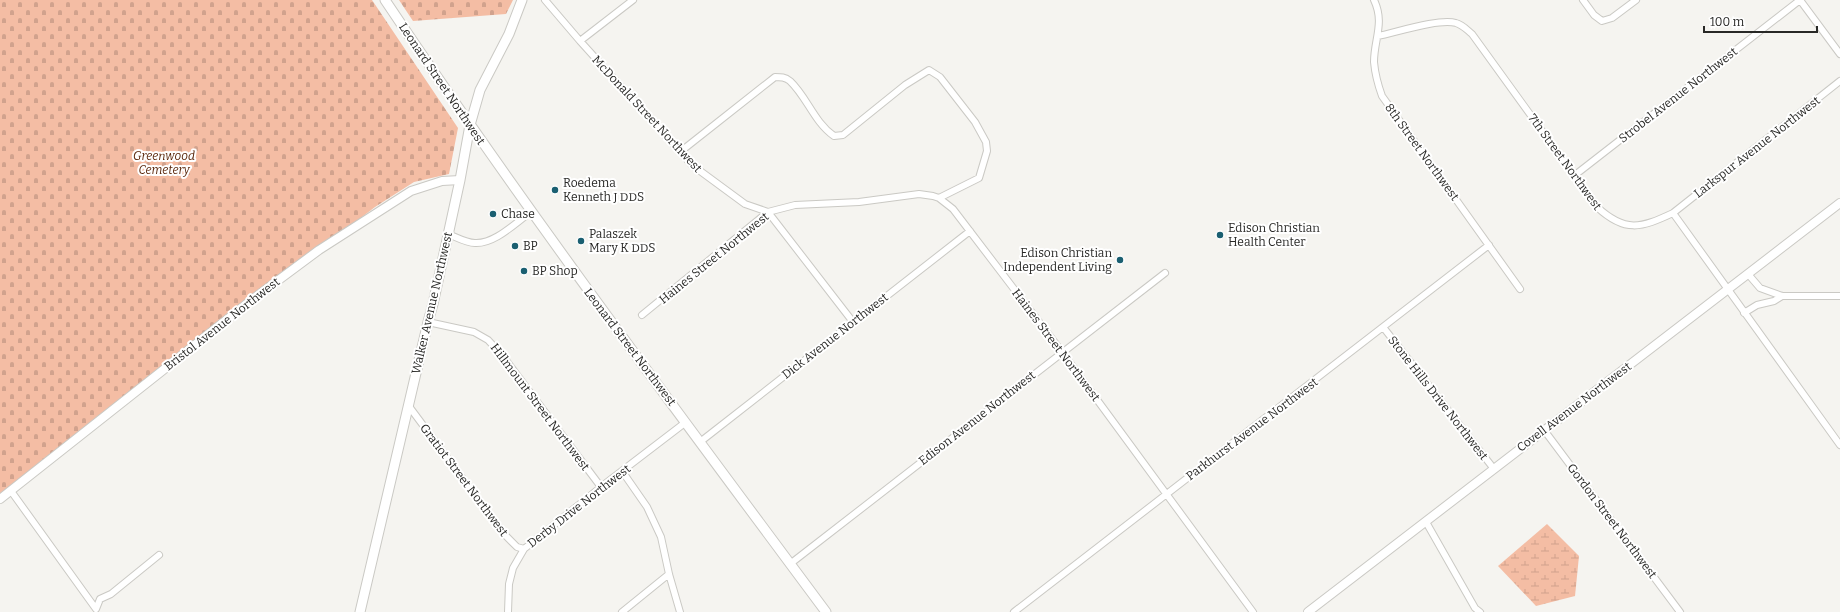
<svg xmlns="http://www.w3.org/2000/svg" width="1840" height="612" viewBox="0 0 1840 612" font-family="Bitter,serif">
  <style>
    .wetland { fill: url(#wetland-marsh) }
    .cemetery { fill: url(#cemetery-stones) }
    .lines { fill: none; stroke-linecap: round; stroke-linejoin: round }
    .minor-casing { stroke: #cac9c4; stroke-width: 8 }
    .tertiary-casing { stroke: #cac9c4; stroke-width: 10 }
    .secondary-casing { stroke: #cac9c4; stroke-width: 11 }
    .minor { stroke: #fff; stroke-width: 6 }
    .tertiary { stroke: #fff; stroke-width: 8 }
    .secondary { stroke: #fff; stroke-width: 9 }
    .poi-dot { fill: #1a5f71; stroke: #fff; stroke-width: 1.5 }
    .labels { text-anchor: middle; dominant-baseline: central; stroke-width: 4; stroke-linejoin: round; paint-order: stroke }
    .street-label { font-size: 12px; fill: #282826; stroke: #fff }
    .park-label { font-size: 12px; font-style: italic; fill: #5a270b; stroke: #fff }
    .poi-label { font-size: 12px; fill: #282826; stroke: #fff; text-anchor: start }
  </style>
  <defs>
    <pattern id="wetland-marsh" width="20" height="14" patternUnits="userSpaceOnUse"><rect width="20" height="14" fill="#f4bda4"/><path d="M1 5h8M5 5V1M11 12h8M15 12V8" fill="none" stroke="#d1a28d"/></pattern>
    <pattern id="cemetery-stones" width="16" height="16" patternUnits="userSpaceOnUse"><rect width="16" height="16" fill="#f4bda4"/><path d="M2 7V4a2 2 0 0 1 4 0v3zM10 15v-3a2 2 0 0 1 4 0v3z" fill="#d1a28d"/></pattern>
  </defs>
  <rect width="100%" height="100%" fill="#f5f4f0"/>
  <path class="wetland" d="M 1547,524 L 1579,556 L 1575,596 L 1536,606 L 1498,566 Z"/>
  <path class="cemetery" d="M 0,0 L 372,0 L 458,128 L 449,174 L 414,182 L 375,207 L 0,495 Z
    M 399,0 L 513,0 L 506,14 L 413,21 Z"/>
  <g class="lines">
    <g class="minor-casing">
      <path id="minor" d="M 545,0 L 580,41 L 692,165 L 745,204 L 768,212 L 853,322
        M 1374,0 C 1385,23 1374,39 1374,62 C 1375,73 1378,85 1382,96 L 1520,289
        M 1583,0 L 1594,15 L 1602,21 L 1612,18 L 1636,0
        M 1800,0 L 1840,54
        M 1378,36 C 1397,32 1440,18 1456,23 C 1463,25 1467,30 1472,34 L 1597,207 C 1625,233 1641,228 1673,213 L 1840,81
        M 580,41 L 633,0
        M 680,152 L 775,77 C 781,77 785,77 790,81 C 807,97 814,122 834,136 L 843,135 L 905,85 L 929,70 L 940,77 L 975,122 L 986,142 L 987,151 L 979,178 L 939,198
        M 1575,175 L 1800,0
        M 1673,213 L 1840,445
        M 448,234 C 456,237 466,243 475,243 C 495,244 515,223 531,212
        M 1748,274 L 1760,288 L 1782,296 L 1840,296
        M 1744,313 L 1757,305 L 1774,301 L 1782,296
        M 642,315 L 768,212 L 795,205 L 859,202 L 919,194 L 933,196 L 939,198 L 953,209 L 1062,352 L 1253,612
        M 428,322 L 474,332 L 488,340 L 502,355 L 601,487
        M 1383,327 L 1494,469
        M 408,405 L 504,534 L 517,547 L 524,549
        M 1544,430 L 1680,612
        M 700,442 L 970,231
        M 622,471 L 647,507 L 661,537 L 669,574 L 680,612
        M 11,491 L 96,609 L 100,599 L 111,594 L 159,555
        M 1426,522 L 1475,608 L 1480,612
        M 790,564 L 1165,273
        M 508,612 L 509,584 L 513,568 L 524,549 L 601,487 L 686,422
        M 622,612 L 669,574
        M 1014,612 L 1489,245"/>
    </g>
    <g class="tertiary-casing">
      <path id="tertiary" d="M 0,499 L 253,299 L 319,250 L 411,191 L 442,181 L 460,180
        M 1308,612 L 1840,203"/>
    </g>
    <g class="secondary-casing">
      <path id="secondary" d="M 385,0 C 525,209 676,410 826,612
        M 360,612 L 428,322 L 433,304 L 460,180 L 470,125 L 480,90 L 509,34 L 522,0"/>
    </g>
    <use href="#minor" class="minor"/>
    <use href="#tertiary" class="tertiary"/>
    <use href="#secondary" class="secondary"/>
  </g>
  <g class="poi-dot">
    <circle cx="555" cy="190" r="4"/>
    <circle cx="493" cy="214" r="4"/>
    <circle cx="1220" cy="235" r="4"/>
    <circle cx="581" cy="241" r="4"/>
    <circle cx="515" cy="246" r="4"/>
    <circle cx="1120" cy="260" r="4"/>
    <circle cx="524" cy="271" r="4"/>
  </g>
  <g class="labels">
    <g class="street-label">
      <text transform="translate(442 84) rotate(56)">Leonard Street Northwest</text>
      <text transform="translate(1678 95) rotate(-38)">Strobel Avenue Northwest</text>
      <text transform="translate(647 114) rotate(47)">McDonald Street Northwest</text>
      <text transform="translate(1757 147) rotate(-38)">Larkspur Avenue Northwest</text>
      <text transform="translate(1422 152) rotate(54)">8th Street Northwest</text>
      <text transform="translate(1565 162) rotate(54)">7th Street Northwest</text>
      <text transform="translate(714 258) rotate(-39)">Haines Street Northwest</text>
      <text transform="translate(432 303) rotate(-77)">Walker Avenue Northwest</text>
      <text transform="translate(222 324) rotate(-38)">Bristol Avenue Northwest</text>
      <text transform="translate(835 336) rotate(-38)">Dick Avenue Northwest</text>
      <text transform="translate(1056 345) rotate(53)">Haines Street Northwest</text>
      <text transform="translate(630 347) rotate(53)">Leonard Street Northwest</text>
      <text transform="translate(1438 398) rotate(52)">Stone Hills Drive Northwest</text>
      <text transform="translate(540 407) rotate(53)">Hillmount Street Northwest</text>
      <text transform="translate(1574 407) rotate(-37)">Covell Avenue Northwest</text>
      <text transform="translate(977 418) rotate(-38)">Edison Avenue Northwest</text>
      <text transform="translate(1252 429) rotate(-37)">Parkhurst Avenue Northwest</text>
      <text transform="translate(464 480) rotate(53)">Gratiot Street Northwest</text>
      <text transform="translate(579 506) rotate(-38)">Derby Drive Northwest</text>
      <text transform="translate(1612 521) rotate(53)">Gordon Street Northwest</text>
    </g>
    <g class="park-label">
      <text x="164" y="156">Greenwood<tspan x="164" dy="14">Cemetery</tspan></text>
    </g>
    <g class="poi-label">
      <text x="563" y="183">Roedema<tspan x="563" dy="14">Kenneth J DDS</tspan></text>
      <text x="501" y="214">Chase</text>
      <text x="1228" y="228">Edison Christian<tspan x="1228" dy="14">Health Center</tspan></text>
      <text x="589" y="234">Palaszek<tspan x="589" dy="14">Mary K DDS</tspan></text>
      <text x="523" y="246">BP</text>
      <text x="1112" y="253" text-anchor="end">Edison Christian<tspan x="1112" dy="14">Independent Living</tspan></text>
      <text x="532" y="271">BP Shop</text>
    </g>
  </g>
  <path d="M1704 26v6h113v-6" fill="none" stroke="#282826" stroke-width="2"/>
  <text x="1710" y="26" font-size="12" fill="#282826" stroke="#ffffff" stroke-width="3" paint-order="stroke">100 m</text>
</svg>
